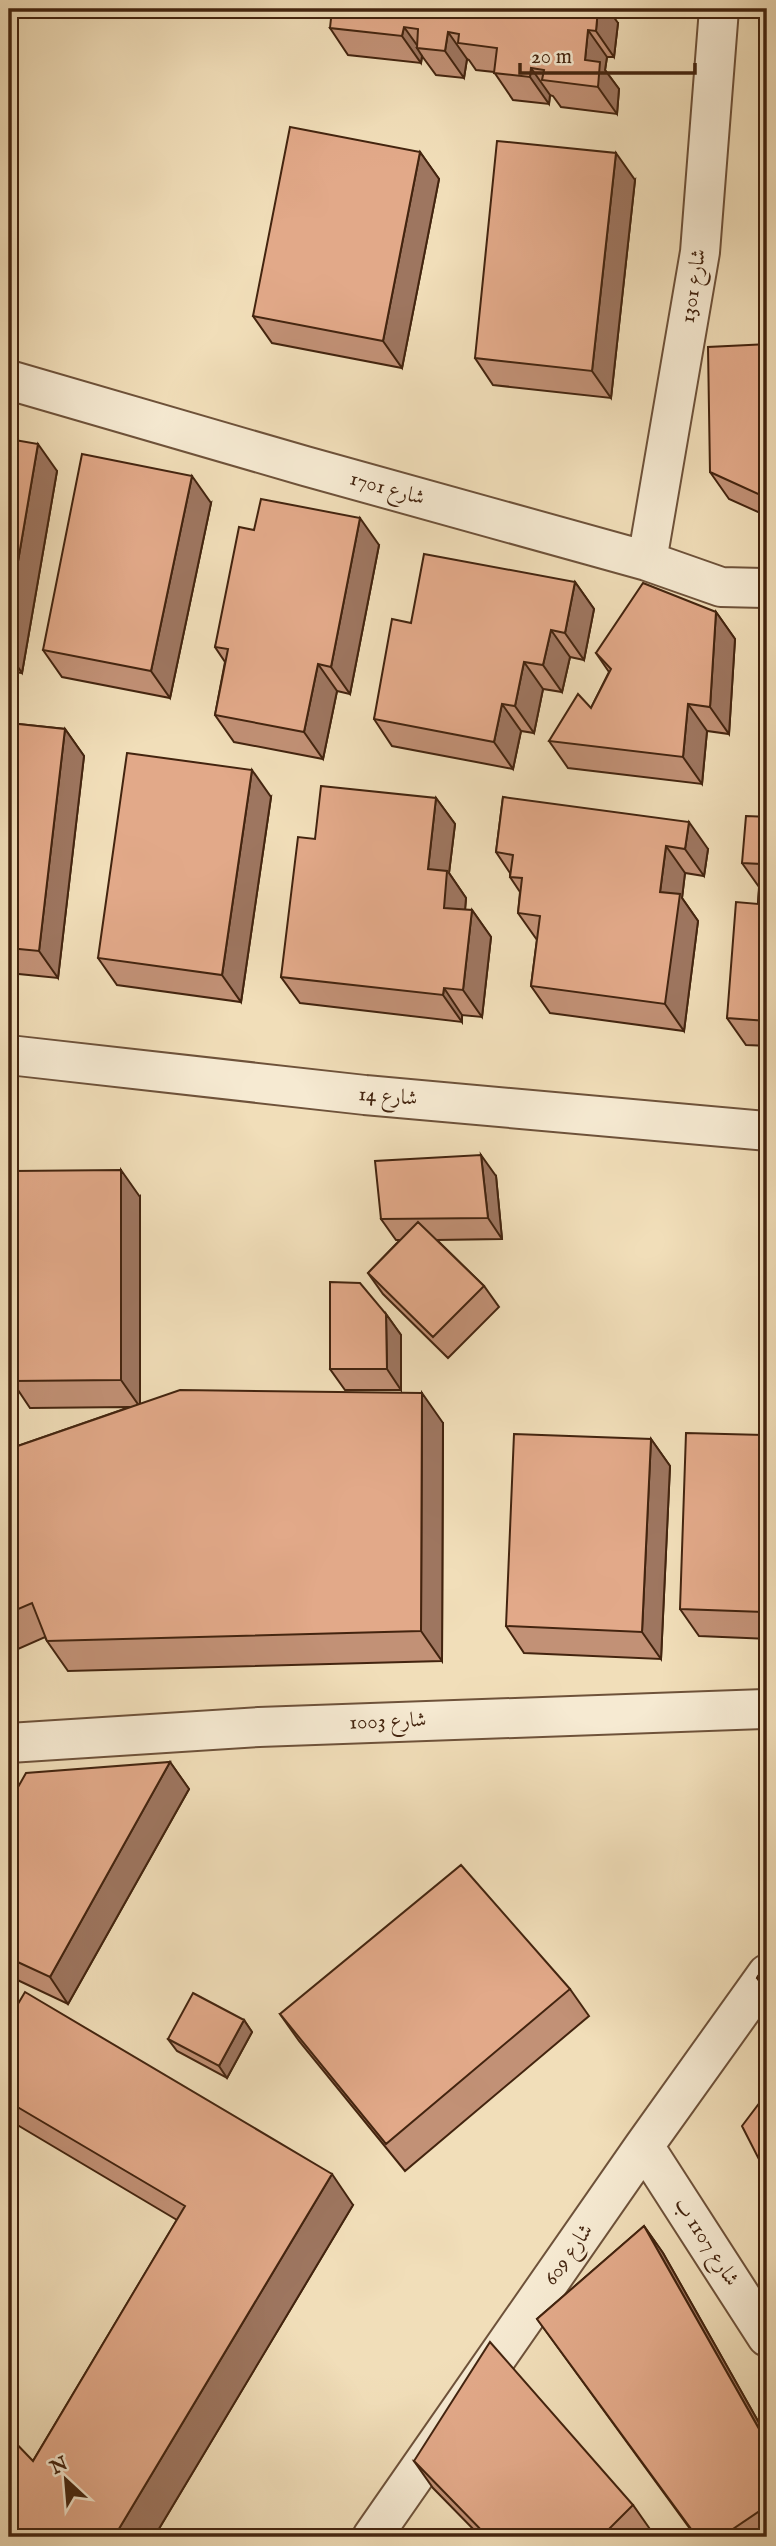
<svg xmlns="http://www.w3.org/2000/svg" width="776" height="2546" viewBox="0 0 776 2546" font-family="'IM FELL English',Amiri,serif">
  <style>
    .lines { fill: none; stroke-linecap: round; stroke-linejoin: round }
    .minor-casing { stroke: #6e523a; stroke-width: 42 }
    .minor { stroke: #f6ead2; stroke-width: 38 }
    .wall { fill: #c29176; stroke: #43240f; stroke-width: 2 }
    .shaded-wall { fill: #9e7660; stroke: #43240f; stroke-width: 2 }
    .building { fill: #e2a989; stroke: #43240f; stroke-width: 2 }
    .labels { text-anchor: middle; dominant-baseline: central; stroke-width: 5; stroke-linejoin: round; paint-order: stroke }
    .street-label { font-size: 21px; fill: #43240f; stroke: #f6ead2 }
  </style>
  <rect width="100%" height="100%" fill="#f1deb9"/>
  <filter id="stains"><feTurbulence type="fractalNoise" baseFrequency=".00286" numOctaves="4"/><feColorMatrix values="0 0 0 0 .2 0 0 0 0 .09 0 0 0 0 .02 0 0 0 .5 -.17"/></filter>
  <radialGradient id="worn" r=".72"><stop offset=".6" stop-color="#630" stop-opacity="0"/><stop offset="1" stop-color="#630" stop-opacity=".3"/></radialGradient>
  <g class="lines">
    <g class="minor-casing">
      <path id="minor" d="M 9,380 L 305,466 L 647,561 L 721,587 L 767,588
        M 647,561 L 700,252 L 719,9
        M 9,1055 L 365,1095 L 767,1131
        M 9,1743 L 259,1727 L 767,1709
        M 644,2146 L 767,2337
        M 372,2537 L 644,2146 L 767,1974"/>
    </g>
    <use href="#minor" class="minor"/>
  </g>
  <path class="wall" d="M 618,23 L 614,57 L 607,57 L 605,70 L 619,89 L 617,114 L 561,107 L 553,96 L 550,95 L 549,104 L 513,100 L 494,72 L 476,70 L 469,60 L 467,59 L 464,78 L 436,75 L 422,56 L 421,63 L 348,55 L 330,28 Z
    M 420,152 L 439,179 L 402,368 L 272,343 L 253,316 Z
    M 635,180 L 611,398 L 493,385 L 475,358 Z
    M 767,344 L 767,516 L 729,499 L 710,472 Z
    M 9,439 L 57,471 L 22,673 L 9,671 Z
    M 211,503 L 170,698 L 62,677 L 43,650 Z
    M 254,530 L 379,545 L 350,694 L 337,691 L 323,759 L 234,742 L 215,715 L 225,662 L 215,647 Z
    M 575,582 L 594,609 L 584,660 L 570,657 L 562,692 L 543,689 L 534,733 L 521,731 L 513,769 L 392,746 L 374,719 L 411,623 Z
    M 716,612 L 735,639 L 729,734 L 707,731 L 702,784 L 568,768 L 549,741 L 591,708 L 609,672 L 596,653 Z
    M 9,723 L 65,729 L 84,756 L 58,978 L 9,973 Z
    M 271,797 L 241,1002 L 117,985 L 98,958 Z
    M 503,797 L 708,849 L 704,876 L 685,873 L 682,898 L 698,921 L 684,1031 L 550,1013 L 531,986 L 537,940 L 518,913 L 520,892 L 510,877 L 510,873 L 496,852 Z
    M 436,798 L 455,824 L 449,873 L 466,898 L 465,910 L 472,910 L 491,937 L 482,1017 L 462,1015 L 462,1022 L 300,1003 L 281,977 L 315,839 Z
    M 767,817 L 767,1046 L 746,1045 L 727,1018 L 758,904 L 759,887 L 742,863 Z
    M 496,1176 L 502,1239 L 437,1240 L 484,1286 L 499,1307 L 448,1358 L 383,1294 L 368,1273 L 400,1240 L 396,1240 L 381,1219 Z
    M 140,1197 L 140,1404 L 443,1423 L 442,1661 L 68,1671 L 47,1641 L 45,1637 L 9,1653 L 9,1449 L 130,1407 L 30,1408 L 12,1381 Z
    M 386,1314 L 401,1335 L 401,1390 L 345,1390 L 330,1369 Z
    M 767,1435 L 767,1639 L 699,1636 L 680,1609 Z
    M 651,1439 L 670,1466 L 661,1659 L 524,1653 L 506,1626 Z
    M 170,1762 L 189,1789 L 68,2004 L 9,1976 L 9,1803 Z
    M 767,1962 L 767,1992 L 757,1978 Z
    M 570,1989 L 589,2016 L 405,2171 L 299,2041 L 280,2014 Z
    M 9,2019 L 353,2205 L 154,2537 L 9,2537 L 33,2461 L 177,2220 L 9,2120 Z
    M 244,2020 L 252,2032 L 227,2078 L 177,2051 L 168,2039 Z
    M 644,2226 L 663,2253 L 767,2437 L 767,2537 L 696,2537 L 537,2319 Z
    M 414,2461 L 633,2505 L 652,2532 L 646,2537 L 481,2537 L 433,2488 Z"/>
  <path class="shaded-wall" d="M 598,9 L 608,9 L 618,23 L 614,57 L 596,31 Z
    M 404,27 L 419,48 L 417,48 L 422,56 L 421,63 L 402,36 Z
    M 588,30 L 607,57 L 605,70 L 619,89 L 617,114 L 598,87 L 585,60 Z
    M 448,32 L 467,59 L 464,78 L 445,51 Z
    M 531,68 L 550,95 L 549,104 L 530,77 Z
    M 420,152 L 439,179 L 402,368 L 383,341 Z
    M 616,153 L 635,180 L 611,398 L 592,371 Z
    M 38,444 L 57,471 L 22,673 L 9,654 L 9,614 Z
    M 192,476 L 211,503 L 170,698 L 151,671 Z
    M 360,518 L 379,545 L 350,694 L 331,667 Z
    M 575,582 L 594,609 L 584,660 L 565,633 Z
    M 716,612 L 735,639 L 729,734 L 710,707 Z
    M 551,630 L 570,657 L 562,692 L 543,665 Z
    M 524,662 L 543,689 L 534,733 L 515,706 Z
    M 318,664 L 337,691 L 323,759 L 304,732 Z
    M 502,704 L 521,731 L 513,769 L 494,742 Z
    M 688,704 L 707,731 L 702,784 L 683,757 Z
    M 65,729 L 84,756 L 58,978 L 39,951 Z
    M 252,770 L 271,797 L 241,1002 L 222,975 Z
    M 436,798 L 455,824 L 449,873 L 466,898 L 463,935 L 444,908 L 428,869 Z
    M 689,822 L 708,849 L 704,876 L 685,849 Z
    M 666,846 L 685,873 L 682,898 L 698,921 L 684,1031 L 665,1004 L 660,892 Z
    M 472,910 L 491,937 L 482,1017 L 463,990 Z
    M 444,988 L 462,1015 L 462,1022 L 443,995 Z
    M 481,1155 L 496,1176 L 502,1239 L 488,1218 Z
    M 121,1170 L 140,1197 L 140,1407 L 121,1380 Z
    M 386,1314 L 401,1335 L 401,1390 L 387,1369 Z
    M 422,1393 L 443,1423 L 442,1661 L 421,1631 Z
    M 651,1439 L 670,1466 L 661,1659 L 642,1632 Z
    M 170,1762 L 189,1789 L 68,2004 L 50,1977 Z
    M 244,2020 L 252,2032 L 227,2078 L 219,2066 Z
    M 332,2174 L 353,2205 L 154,2537 L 114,2537 Z
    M 644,2226 L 663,2253 L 767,2437 L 767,2443 Z"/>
  <path class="building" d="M 332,9 L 598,9 L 596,31 L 588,30 L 585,60 L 600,62 L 598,87 L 542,80 L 544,70 L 531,68 L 530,77 L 494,73 L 497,48 L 458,43 L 459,34 L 448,32 L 445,51 L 417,48 L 418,29 L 404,27 L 402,36 L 330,28 Z
    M 767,56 L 767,152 L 765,152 Z
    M 290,127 L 420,152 L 383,341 L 253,316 Z
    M 497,141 L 616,153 L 592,371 L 475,358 Z
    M 767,344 L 767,498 L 710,472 L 708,347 Z
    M 9,439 L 38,444 L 9,614 Z
    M 82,454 L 192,476 L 151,671 L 43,650 Z
    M 261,499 L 360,518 L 331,667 L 318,664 L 304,732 L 215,715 L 228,649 L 215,647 L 239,527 L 254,530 Z
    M 424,554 L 575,582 L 565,633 L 551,630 L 543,665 L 524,662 L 515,706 L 502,704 L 494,742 L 374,719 L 392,619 L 411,623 Z
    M 643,583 L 716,612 L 710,707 L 688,704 L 683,757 L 549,741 L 578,694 L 591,708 L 611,669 L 596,653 Z
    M 9,723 L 65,729 L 39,951 L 9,948 Z
    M 127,753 L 252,770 L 222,975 L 98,958 Z
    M 321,786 L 436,798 L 428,869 L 447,871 L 444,908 L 472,910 L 463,990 L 444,988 L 443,995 L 281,977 L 298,837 L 315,839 Z
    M 503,797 L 689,822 L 685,849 L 666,846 L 660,892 L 680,894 L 665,1004 L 531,986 L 540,916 L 518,913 L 522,878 L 510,877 L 513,855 L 496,852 Z
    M 746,816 L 767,817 L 767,1021 L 727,1018 L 736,902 L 758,904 L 761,864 L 742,863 Z
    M 481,1155 L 488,1218 L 381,1219 L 375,1161 Z
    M 121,1170 L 121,1380 L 12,1381 L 12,1171 Z
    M 418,1222 L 484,1286 L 433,1337 L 368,1273 Z
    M 330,1282 L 360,1283 L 386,1314 L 387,1369 L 330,1369 Z
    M 180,1390 L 422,1393 L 421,1631 L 47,1641 L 32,1603 L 9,1613 L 9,1449 Z
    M 686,1433 L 767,1435 L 767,1612 L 680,1609 Z
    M 514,1434 L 651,1439 L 642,1632 L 506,1626 Z
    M 170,1762 L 50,1977 L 9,1958 L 9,1803 L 26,1773 Z
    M 461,1865 L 570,1989 L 386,2144 L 280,2014 Z
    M 767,1962 L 767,1985 L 757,1978 Z
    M 25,1992 L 332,2174 L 114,2537 L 9,2537 L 9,2436 L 33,2461 L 185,2206 L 9,2102 L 9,2019 Z
    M 193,1993 L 244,2020 L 219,2066 L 168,2039 Z
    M 767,2093 L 767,2175 L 742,2126 Z
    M 644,2226 L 767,2443 L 767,2506 L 721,2537 L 697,2537 L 537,2319 Z
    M 490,2342 L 633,2505 L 601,2537 L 488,2537 L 414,2461 Z"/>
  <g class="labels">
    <g class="street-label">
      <text transform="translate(694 286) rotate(-81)">شارع 1301</text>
      <text transform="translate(387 489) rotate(16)">شارع 1701</text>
      <text transform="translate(388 1097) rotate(5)">شارع 14</text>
      <text transform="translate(388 1722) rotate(-2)">شارع 1003</text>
      <text transform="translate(706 2242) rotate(57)">شارع 1107 ب</text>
      <text transform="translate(569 2255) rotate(-55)">شارع 609</text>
    </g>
  </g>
  <rect width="776" height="2546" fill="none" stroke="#f1deb9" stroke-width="35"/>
  <rect x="10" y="10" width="755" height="2525" fill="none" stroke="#43240f" stroke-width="3.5"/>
  <rect x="18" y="18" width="741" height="2511" fill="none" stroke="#43240f" stroke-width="2"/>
  <g transform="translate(66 2480) rotate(334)" stroke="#f6ead2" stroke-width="5" paint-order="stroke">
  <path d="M0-5L12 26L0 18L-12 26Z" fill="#43240f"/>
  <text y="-10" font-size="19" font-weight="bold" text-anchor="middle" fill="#43240f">N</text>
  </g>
  <path d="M520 63v10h175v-10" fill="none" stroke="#43240f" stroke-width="3.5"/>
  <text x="531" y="63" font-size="21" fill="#43240f" stroke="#f6ead2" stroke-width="5" paint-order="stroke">20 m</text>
  <rect width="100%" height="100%" filter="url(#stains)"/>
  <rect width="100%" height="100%" fill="url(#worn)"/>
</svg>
